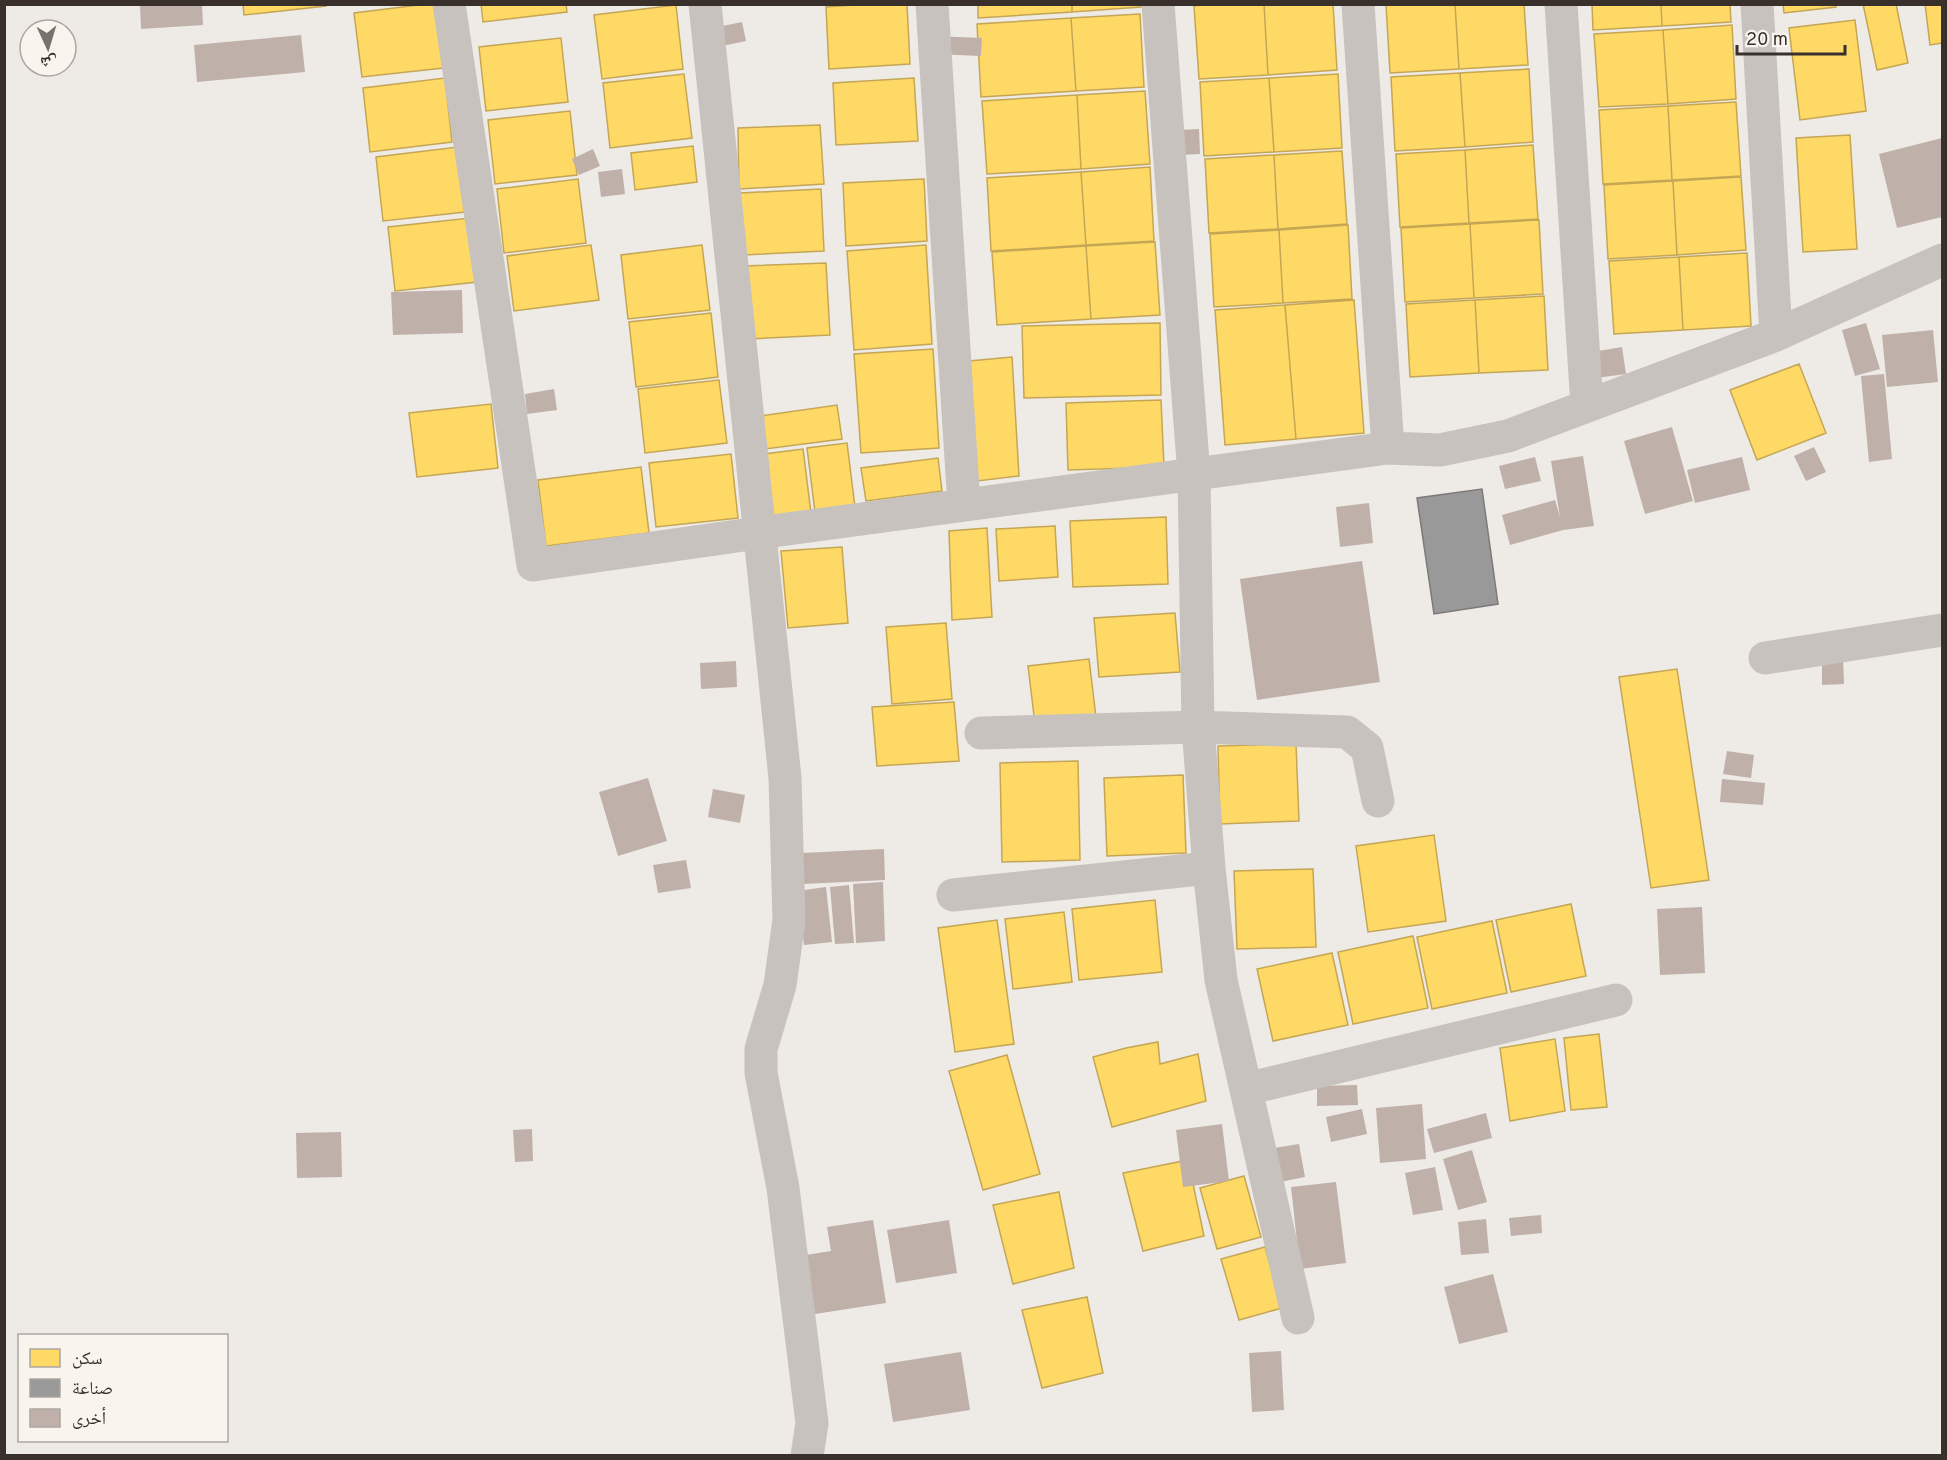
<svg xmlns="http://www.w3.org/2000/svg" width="1947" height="1460" viewBox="0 0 1947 1460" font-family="Overpass,'Noto Naskh Arabic',sans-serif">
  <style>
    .homes { fill: #ffd966; stroke: #c4a655; stroke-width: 1.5 }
    .industry { fill: #999; stroke: #7c7a78; stroke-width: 1.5 }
    .building { fill: #c0b0aa }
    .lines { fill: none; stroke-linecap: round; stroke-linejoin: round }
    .street { stroke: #c7c2be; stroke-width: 33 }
  </style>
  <rect width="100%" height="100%" fill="#eeeae6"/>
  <path class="homes" d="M 243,4 L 326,4 L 326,6 L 244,15 Z
    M 427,4 L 436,4 L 443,68 L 362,77 L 354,13 Z
    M 481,4 L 566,4 L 567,12 L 483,22 Z
    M 866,4 L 907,4 L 910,64 L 829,69 L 826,7 Z
    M 978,4 L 1072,4 L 1072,12 L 978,18 Z
    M 1072,4 L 1141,4 L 1141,7 L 1072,12 Z
    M 1211,4 L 1264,4 L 1268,75 L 1199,79 L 1194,6 Z
    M 1264,4 L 1333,4 L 1337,70 L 1268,75 Z
    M 1386,4 L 1455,4 L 1459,69 L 1390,73 Z
    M 1455,4 L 1524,4 L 1528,65 L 1459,69 Z
    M 1592,4 L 1661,4 L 1662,26 L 1593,30 Z
    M 1661,4 L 1730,4 L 1731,22 L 1662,26 Z
    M 1783,4 L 1835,4 L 1836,7 L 1784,13 Z
    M 1863,4 L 1896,4 L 1908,63 L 1877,70 Z
    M 1925,4 L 1942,4 L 1942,43 L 1930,45 Z
    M 676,5 L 683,69 L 602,79 L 594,15 Z
    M 1140,14 L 1144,87 L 1076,91 L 1071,18 Z
    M 1071,18 L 1076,91 L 981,97 L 977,24 Z
    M 1855,20 L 1866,111 L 1800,120 L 1789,28 Z
    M 1732,25 L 1736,99 L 1668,104 L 1663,30 Z
    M 1663,30 L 1668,104 L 1599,107 L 1594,34 Z
    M 561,38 L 568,102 L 486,111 L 479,47 Z
    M 1529,69 L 1533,142 L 1465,147 L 1460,73 Z
    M 1460,73 L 1465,147 L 1395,151 L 1391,77 Z
    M 684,74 L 692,138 L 610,148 L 603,83 Z
    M 1338,74 L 1342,148 L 1274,152 L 1269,78 Z
    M 445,78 L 452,142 L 370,152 L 363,88 Z
    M 914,78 L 918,141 L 836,145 L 833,83 Z
    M 1269,78 L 1274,152 L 1204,156 L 1200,82 Z
    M 1145,91 L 1150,164 L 1081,169 L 1077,95 Z
    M 1077,95 L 1081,169 L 987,174 L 982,101 Z
    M 1736,102 L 1741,176 L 1672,180 L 1668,106 Z
    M 1668,106 L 1672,180 L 1603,184 L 1599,110 Z
    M 570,111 L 577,175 L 495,184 L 488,120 Z
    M 820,125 L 824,184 L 739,189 L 738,128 Z
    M 1850,135 L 1857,249 L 1803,252 L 1796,138 Z
    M 1533,145 L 1538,219 L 1469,223 L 1465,150 Z
    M 693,146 L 697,182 L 635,190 L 631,153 Z
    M 458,147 L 465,212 L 383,221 L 376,157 Z
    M 1465,150 L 1469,223 L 1400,227 L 1396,154 Z
    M 1342,151 L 1347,224 L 1278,229 L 1274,155 Z
    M 1274,155 L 1278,229 L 1209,233 L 1205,159 Z
    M 1150,167 L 1154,241 L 1086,245 L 1081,172 Z
    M 1081,172 L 1086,245 L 991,251 L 987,178 Z
    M 1741,177 L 1746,250 L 1677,255 L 1673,181 Z
    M 578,179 L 586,243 L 504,253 L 497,189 Z
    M 924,179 L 927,241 L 846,246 L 843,183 Z
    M 1673,181 L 1677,255 L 1608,259 L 1604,185 Z
    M 821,189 L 824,251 L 744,255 L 740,193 Z
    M 470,218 L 477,282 L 395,291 L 388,227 Z
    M 1539,220 L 1543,294 L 1474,298 L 1470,224 Z
    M 1470,224 L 1474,298 L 1405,302 L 1401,228 Z
    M 1348,225 L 1352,299 L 1283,303 L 1279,230 Z
    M 1279,230 L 1283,303 L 1214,307 L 1210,234 Z
    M 1155,242 L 1160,315 L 1091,319 L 1086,246 Z
    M 591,245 L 599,300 L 514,311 L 507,256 Z
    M 702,245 L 710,310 L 628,319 L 621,255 Z
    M 926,245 L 932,344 L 854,350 L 847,251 Z
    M 1086,246 L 1091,319 L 997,325 L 992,252 Z
    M 1747,253 L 1751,326 L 1683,330 L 1679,257 Z
    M 1679,257 L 1683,330 L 1614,334 L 1609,261 Z
    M 826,263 L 830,335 L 748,339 L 744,266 Z
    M 1544,296 L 1548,370 L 1479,373 L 1475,300 Z
    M 1354,300 L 1364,433 L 1296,439 L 1285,305 Z
    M 1475,300 L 1479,373 L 1410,377 L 1406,304 Z
    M 1285,305 L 1296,439 L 1225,445 L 1215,310 Z
    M 711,313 L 718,377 L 636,387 L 629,322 Z
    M 1160,323 L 1161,395 L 1024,398 L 1022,326 Z
    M 933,349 L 939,448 L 861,453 L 854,354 Z
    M 1012,357 L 1019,476 L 977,481 L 969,361 Z
    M 1799,364 L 1826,433 L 1757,460 L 1730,390 Z
    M 719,380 L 727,443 L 645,453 L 638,389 Z
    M 1161,400 L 1164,467 L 1068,470 L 1066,403 Z
    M 491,404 L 498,468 L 417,477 L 409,413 Z
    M 837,405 L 842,439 L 765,449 L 760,416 Z
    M 847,443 L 855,507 L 815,512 L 807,448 Z
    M 803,449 L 811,513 L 771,518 L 764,454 Z
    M 731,454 L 738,518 L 656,527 L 649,463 Z
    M 938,458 L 942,491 L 866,501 L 861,468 Z
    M 641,467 L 649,533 L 546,546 L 538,480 Z
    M 1166,517 L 1168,584 L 1073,587 L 1070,521 Z
    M 1055,526 L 1058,577 L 999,581 L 996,529 Z
    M 987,528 L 992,617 L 952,620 L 949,531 Z
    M 842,547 L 848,623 L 788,628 L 781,551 Z
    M 1175,613 L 1180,672 L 1099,677 L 1094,618 Z
    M 946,623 L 952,699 L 892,704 L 886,627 Z
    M 1089,659 L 1096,717 L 1035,724 L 1028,666 Z
    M 1677,669 L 1709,880 L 1651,888 L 1619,677 Z
    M 954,702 L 959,761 L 877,766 L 872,707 Z
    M 1296,744 L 1299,821 L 1220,824 L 1218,746 Z
    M 1078,761 L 1080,860 L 1002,862 L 1000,763 Z
    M 1183,775 L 1186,853 L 1107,856 L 1104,778 Z
    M 1434,835 L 1446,921 L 1368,932 L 1356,846 Z
    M 1313,869 L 1316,947 L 1237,949 L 1234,871 Z
    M 1155,900 L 1162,972 L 1079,980 L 1072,909 Z
    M 1571,904 L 1586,976 L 1511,992 L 1496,920 Z
    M 1064,912 L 1072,982 L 1013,989 L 1005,919 Z
    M 997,920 L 1014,1044 L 955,1052 L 938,928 Z
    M 1492,921 L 1507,993 L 1432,1009 L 1417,937 Z
    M 1413,936 L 1428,1008 L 1353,1024 L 1338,952 Z
    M 1332,953 L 1348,1025 L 1273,1041 L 1257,969 Z
    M 1599,1034 L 1607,1107 L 1571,1110 L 1564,1038 Z
    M 1555,1039 L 1565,1111 L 1510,1121 L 1500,1048 Z
    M 1158,1042 L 1160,1064 L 1198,1054 L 1206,1101 L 1112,1127 L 1093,1057 L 1126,1048 Z
    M 1007,1055 L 1040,1174 L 983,1190 L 949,1071 Z
    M 1188,1160 L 1204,1236 L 1143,1251 L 1123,1173 Z
    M 1244,1176 L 1261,1237 L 1217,1249 L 1200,1188 Z
    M 1059,1192 L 1074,1268 L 1013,1284 L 993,1205 Z
    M 1265,1247 L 1282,1308 L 1239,1320 L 1221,1259 Z
    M 1087,1297 L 1103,1373 L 1042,1388 L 1022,1310 Z"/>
  <path class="industry" d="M 1482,489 L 1498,604 L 1434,614 L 1417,498 Z"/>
  <path class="building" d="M 140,4 L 202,4 L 203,25 L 141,29 Z
    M 742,22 L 746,41 L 712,48 L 708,29 Z
    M 301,35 L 305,72 L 197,82 L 194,45 Z
    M 934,36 L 982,38 L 981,56 L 934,54 Z
    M 1199,129 L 1200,154 L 1178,155 L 1177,130 Z
    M 1942,138 L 1942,217 L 1897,228 L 1879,154 Z
    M 593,149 L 600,166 L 579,175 L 572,159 Z
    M 622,169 L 625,194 L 601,197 L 598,172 Z
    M 462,290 L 463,333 L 393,335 L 391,292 Z
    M 1866,323 L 1880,369 L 1855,376 L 1842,330 Z
    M 1933,330 L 1938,382 L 1887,387 L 1882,335 Z
    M 1622,347 L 1626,374 L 1596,378 L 1592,352 Z
    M 1884,374 L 1892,459 L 1869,462 L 1861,376 Z
    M 554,389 L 557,410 L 527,414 L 525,394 Z
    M 1672,427 L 1693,501 L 1645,514 L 1624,441 Z
    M 1814,447 L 1826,472 L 1806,481 L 1794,456 Z
    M 1583,456 L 1594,526 L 1563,530 L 1510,545 L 1502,515 L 1555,500 L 1560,517 L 1551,461 Z
    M 1535,457 L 1541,481 L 1505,489 L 1499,466 Z
    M 1742,457 L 1750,490 L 1695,503 L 1687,470 Z
    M 1369,503 L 1373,543 L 1340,547 L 1336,507 Z
    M 1362,561 L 1380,682 L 1257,700 L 1240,579 Z
    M 1843,657 L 1844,684 L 1822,685 L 1822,658 Z
    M 736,661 L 737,687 L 701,689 L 700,663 Z
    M 1727,751 L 1754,755 L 1751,778 L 1723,774 Z
    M 648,778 L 667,841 L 618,856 L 599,792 Z
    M 1722,779 L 1765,783 L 1763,805 L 1720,802 Z
    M 713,789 L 745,795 L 740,823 L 708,817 Z
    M 884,849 L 885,880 L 803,884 L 802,853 Z
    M 686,860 L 691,888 L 658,893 L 653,865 Z
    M 883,882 L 885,941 L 856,943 L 853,884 Z
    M 849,885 L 854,943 L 835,944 L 830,887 Z
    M 826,887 L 832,942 L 804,945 L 797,891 Z
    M 1702,907 L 1705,973 L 1660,975 L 1657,909 Z
    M 1357,1085 L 1358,1105 L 1317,1106 L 1317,1086 Z
    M 1422,1104 L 1426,1159 L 1380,1163 L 1376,1108 Z
    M 1362,1109 L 1367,1134 L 1331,1142 L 1326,1117 Z
    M 1486,1113 L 1492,1138 L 1434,1153 L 1427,1129 Z
    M 1222,1124 L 1229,1181 L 1183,1187 L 1176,1130 Z
    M 532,1129 L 533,1161 L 515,1162 L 513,1130 Z
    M 341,1132 L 342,1177 L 297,1178 L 296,1133 Z
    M 1299,1144 L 1305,1177 L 1280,1182 L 1274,1148 Z
    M 1472,1150 L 1487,1202 L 1458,1210 L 1443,1159 Z
    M 1435,1167 L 1443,1210 L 1413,1215 L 1405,1173 Z
    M 1336,1182 L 1346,1263 L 1300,1269 L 1291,1187 Z
    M 1541,1215 L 1542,1233 L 1511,1236 L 1509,1218 Z
    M 1486,1219 L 1489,1253 L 1461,1255 L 1458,1222 Z
    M 873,1220 L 886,1303 L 815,1314 L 806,1255 L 831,1251 L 827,1227 Z
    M 949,1220 L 957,1273 L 896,1283 L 887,1230 Z
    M 1493,1274 L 1508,1332 L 1459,1344 L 1444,1287 Z
    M 1281,1351 L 1284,1410 L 1252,1412 L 1249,1353 Z
    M 961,1352 L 970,1410 L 893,1422 L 884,1364 Z"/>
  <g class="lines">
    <path class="street" d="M 449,4 L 533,565 L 758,533 L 1388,448 L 1440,450 L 1508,436 L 1776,335 L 1942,260
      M 705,4 L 785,778 L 789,920 L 780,985 L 761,1049 L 761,1073 L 783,1188 L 812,1423 L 807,1456
      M 932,4 L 964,505
      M 1158,4 L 1194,475 L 1198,727 L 1209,868 L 1221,980 L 1298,1318
      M 1358,4 L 1388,448
      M 1561,4 L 1587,406
      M 1757,4 L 1776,335
      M 1765,658 L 1942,630
      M 981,733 L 1198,727 L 1347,732 L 1367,748 L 1378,801
      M 953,895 L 1209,868
      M 1246,1089 L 1616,1000"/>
  </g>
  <rect width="1947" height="1460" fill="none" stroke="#39302c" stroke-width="12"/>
  <rect x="18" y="1334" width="210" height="108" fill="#f9f4ee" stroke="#aca6a0" stroke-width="1.5"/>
  <rect x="30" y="1349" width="30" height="18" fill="#ffd966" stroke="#aca6a0" stroke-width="1.5"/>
  <text x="72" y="1364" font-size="18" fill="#39302c">سكن</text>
  <rect x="30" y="1379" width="30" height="18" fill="#999999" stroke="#aca6a0" stroke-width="1.5"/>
  <text x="72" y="1394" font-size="18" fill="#39302c">صناعة</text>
  <rect x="30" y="1409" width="30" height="18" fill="#c0b0aa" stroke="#aca6a0" stroke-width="1.5"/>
  <text x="72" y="1424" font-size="18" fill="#39302c">أخرى</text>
  <g transform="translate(48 48) rotate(176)"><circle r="28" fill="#f9f4ee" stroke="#aca6a0" stroke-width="1.5"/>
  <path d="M0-4.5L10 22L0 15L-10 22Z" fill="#78716d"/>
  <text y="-9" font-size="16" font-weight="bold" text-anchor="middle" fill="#39302c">ش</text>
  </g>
  <path d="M1737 45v9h108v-9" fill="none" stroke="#39302c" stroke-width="3"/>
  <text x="1746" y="45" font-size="18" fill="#39302c" stroke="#f9f4ee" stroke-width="4.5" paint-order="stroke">20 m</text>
</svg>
